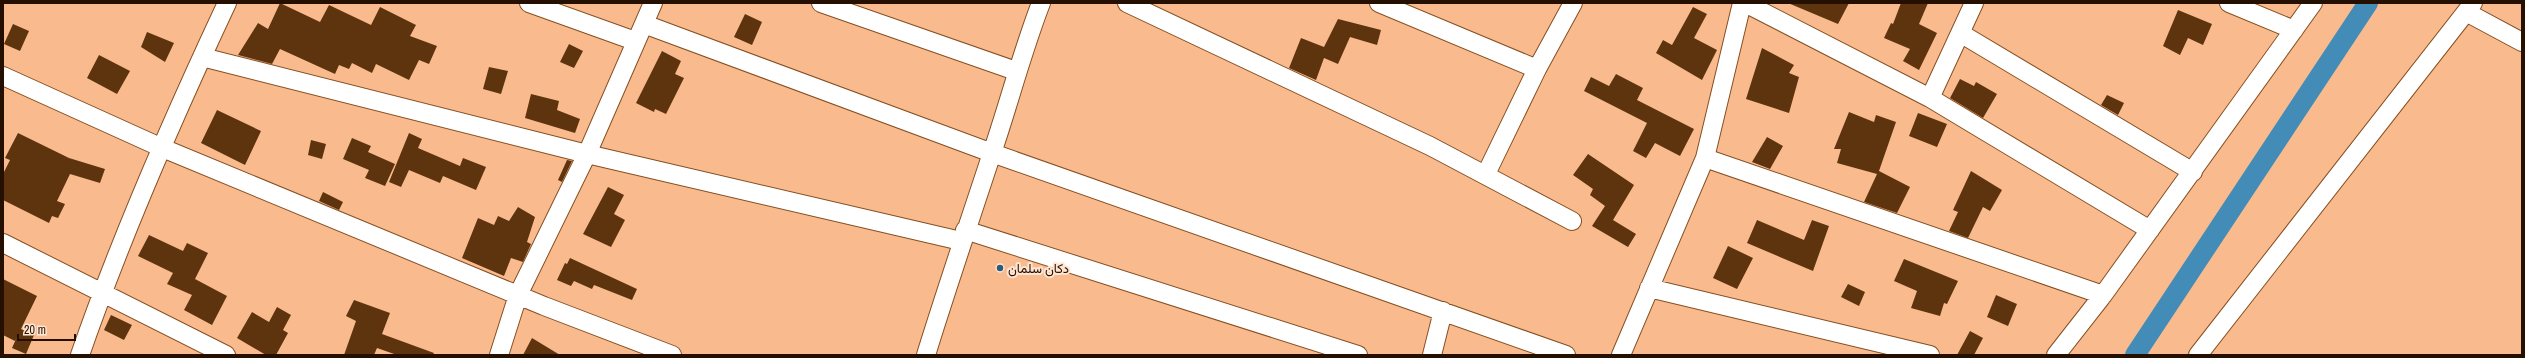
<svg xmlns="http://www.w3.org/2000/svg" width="2525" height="358" viewBox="0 0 2525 358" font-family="'Archivo Narrow',Vazirmatn,sans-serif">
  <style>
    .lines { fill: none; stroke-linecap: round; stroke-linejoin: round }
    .canal { stroke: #438cb7; stroke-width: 20 }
    .building { fill: #5e340f }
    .minor-casing { stroke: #854f22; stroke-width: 20 }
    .minor { stroke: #fff; stroke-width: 18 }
    .poi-dot { fill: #2b5d7b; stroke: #ffe5d2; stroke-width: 1.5 }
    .labels { text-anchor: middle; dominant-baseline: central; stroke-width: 4; stroke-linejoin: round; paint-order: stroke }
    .poi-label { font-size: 13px; fill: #250f00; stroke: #ffe5d2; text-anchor: start }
  </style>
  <rect width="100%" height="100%" fill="#f9bb8d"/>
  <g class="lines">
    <path class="canal" d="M 2135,355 L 2368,3"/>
  </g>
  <path class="building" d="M 280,3 L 320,22 L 329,5 L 371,25 L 380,7 L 416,25 L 410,36 L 437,46 L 429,64 L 419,60 L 409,80 L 376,64 L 372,73 L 352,63 L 349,69 L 339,65 L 335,74 L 280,49 L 272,64 L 238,55 L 258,23 L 268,29 Z
    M 1788,3 L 1849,3 L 1838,24 Z
    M 1901,3 L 1928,3 L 1919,24 L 1937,33 L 1919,70 L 1903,61 L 1910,49 L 1884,38 L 1891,23 L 1893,24 Z
    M 1693,7 L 1707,14 L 1694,38 L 1717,50 L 1702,80 L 1656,53 L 1663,40 L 1672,45 Z
    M 2178,10 L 2212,24 L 2203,45 L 2188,38 L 2180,55 L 2163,46 Z
    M 745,14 L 762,22 L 752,45 L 734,37 Z
    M 1338,19 L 1381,30 L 1377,45 L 1350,37 L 1338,64 L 1324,58 L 1316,80 L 1289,68 L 1301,38 L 1324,47 Z
    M 13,24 L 29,31 L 20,51 L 4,44 Z
    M 147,32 L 174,43 L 165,62 L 141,47 Z
    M 569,44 L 583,51 L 574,68 L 560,62 Z
    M 1762,48 L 1794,65 L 1789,73 L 1799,77 L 1789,113 L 1746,99 Z
    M 662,51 L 681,61 L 675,74 L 684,78 L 666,114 L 655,109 L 654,112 L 636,103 Z
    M 99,55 L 130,71 L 117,94 L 87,78 Z
    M 489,67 L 508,71 L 501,94 L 483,89 Z
    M 1616,74 L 1643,88 L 1637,100 L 1694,129 L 1680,156 L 1655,143 L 1646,158 L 1633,151 L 1647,123 L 1584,91 L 1591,77 L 1609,86 Z
    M 1960,79 L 1974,86 L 1976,82 L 1997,94 L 1983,118 L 1950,98 Z
    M 531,94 L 559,101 L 557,110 L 580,119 L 575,133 L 525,118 Z
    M 2107,95 L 2124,103 L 2118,115 L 2101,105 Z
    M 217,110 L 261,131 L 245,165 L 201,143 Z
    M 1849,112 L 1874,122 L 1876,115 L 1896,122 L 1879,171 L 1910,187 L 1897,213 L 1864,202 L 1877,174 L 1837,163 L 1841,149 L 1834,149 Z
    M 1918,113 L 1947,124 L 1937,147 L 1909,136 Z
    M 18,133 L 69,158 L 105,169 L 100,183 L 70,174 L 57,201 L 65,204 L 58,218 L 52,216 L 49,223 L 3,200 L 3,174 L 10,160 L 5,158 Z
    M 409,133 L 422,139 L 418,148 L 460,166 L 463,158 L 486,167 L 476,190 L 443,176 L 440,183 L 409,170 L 401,187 L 389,182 Z
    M 1767,137 L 1783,146 L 1770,169 L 1752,162 Z
    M 352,138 L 371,146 L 368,152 L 395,164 L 385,186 L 365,178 L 369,170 L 343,159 Z
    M 311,140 L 326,144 L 322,159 L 308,155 Z
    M 1588,154 L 1634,185 L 1613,220 L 1636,234 L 1628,247 L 1592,226 L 1605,206 L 1590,195 L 1593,189 L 1573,175 Z
    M 567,160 L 572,161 L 562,182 L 558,180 Z
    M 1971,171 L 2002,190 L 1990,211 L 1983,207 L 1968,238 L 1949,231 L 1958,212 L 1953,210 Z
    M 608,187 L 624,195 L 614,214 L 625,220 L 611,247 L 583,234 Z
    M 323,192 L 343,202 L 339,210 L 319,201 Z
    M 518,207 L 535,217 L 527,242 L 531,244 L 523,262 L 511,258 L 504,276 L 462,258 L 478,218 L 494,225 L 498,216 L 509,221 Z
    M 1757,220 L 1804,240 L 1812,220 L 1829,226 L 1813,271 L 1747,243 Z
    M 149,235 L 183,251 L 187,243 L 208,253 L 195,279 L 227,296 L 212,325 L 184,310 L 192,295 L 167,284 L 173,273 L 138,256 Z
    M 1728,246 L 1753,258 L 1737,289 L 1713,278 Z
    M 570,258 L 637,289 L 632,300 L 594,285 L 592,289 L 574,281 L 571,286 L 557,280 L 565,263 L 567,264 Z
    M 1904,259 L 1958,281 L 1947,304 L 1944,303 L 1940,316 L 1911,308 L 1917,291 L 1894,281 Z
    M 3,279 L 37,296 L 21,329 L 34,335 L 26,354 L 12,348 L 17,337 L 15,341 L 3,335 Z
    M 1848,284 L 1865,292 L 1859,306 L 1841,297 Z
    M 1996,295 L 2017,304 L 2008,326 L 1987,317 Z
    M 354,300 L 390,313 L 382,334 L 434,353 L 433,355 L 397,355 L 377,348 L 374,355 L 344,355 L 356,321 L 346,316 Z
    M 277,307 L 291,315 L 283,330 L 288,333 L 276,355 L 266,355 L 237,338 L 252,312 L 269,322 Z
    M 111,315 L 132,325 L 124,340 L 104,330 Z
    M 1970,331 L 1983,338 L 1974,355 L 1957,355 Z
    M 532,338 L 560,355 L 523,355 Z"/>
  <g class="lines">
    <g class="minor-casing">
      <path id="minor" d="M 529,3 L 635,41
        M 821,3 L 1016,71
        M 1127,3 L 1430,146 L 1572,221
        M 1379,3 L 1537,69
        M 1745,3 L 1930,98 L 2150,230
        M 2229,3 L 2294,30
        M 2466,12 L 2522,42
        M 644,24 L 992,153 L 1566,355
        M 1960,33 L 2193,172
        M 202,57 L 587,154 L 961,241
        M 3,76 L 160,147 L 544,306 L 672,355
        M 1930,98 L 1974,3
        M 1705,158 L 2103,295
        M 1486,174 L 1537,69 L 1573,3
        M 965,230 L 1358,355
        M 3,243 L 226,355
        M 1649,288 L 1930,355
        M 80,355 C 122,234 173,118 227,3
        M 499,355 L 518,295 L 587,154 L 653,3
        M 926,355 C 947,287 970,220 992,153 C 1009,103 1022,52 1041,3
        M 1432,355 L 1443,311
        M 1621,355 L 1705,158 L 1742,3
        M 2056,355 L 2103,295 L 2313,3
        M 2198,355 L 2473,3"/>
    </g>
    <use href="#minor" class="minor"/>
  </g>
  <circle class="poi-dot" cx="1000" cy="268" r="4"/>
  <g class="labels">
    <g class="poi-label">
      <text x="1008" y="268">دكان سلمان</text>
    </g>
  </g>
  <rect width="2525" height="358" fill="none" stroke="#250f00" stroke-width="8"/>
  <path d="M18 334v6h57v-6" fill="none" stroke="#250f00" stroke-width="2"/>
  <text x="24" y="334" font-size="12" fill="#250f00" stroke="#ffe5d2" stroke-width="3" paint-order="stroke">20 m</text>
</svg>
